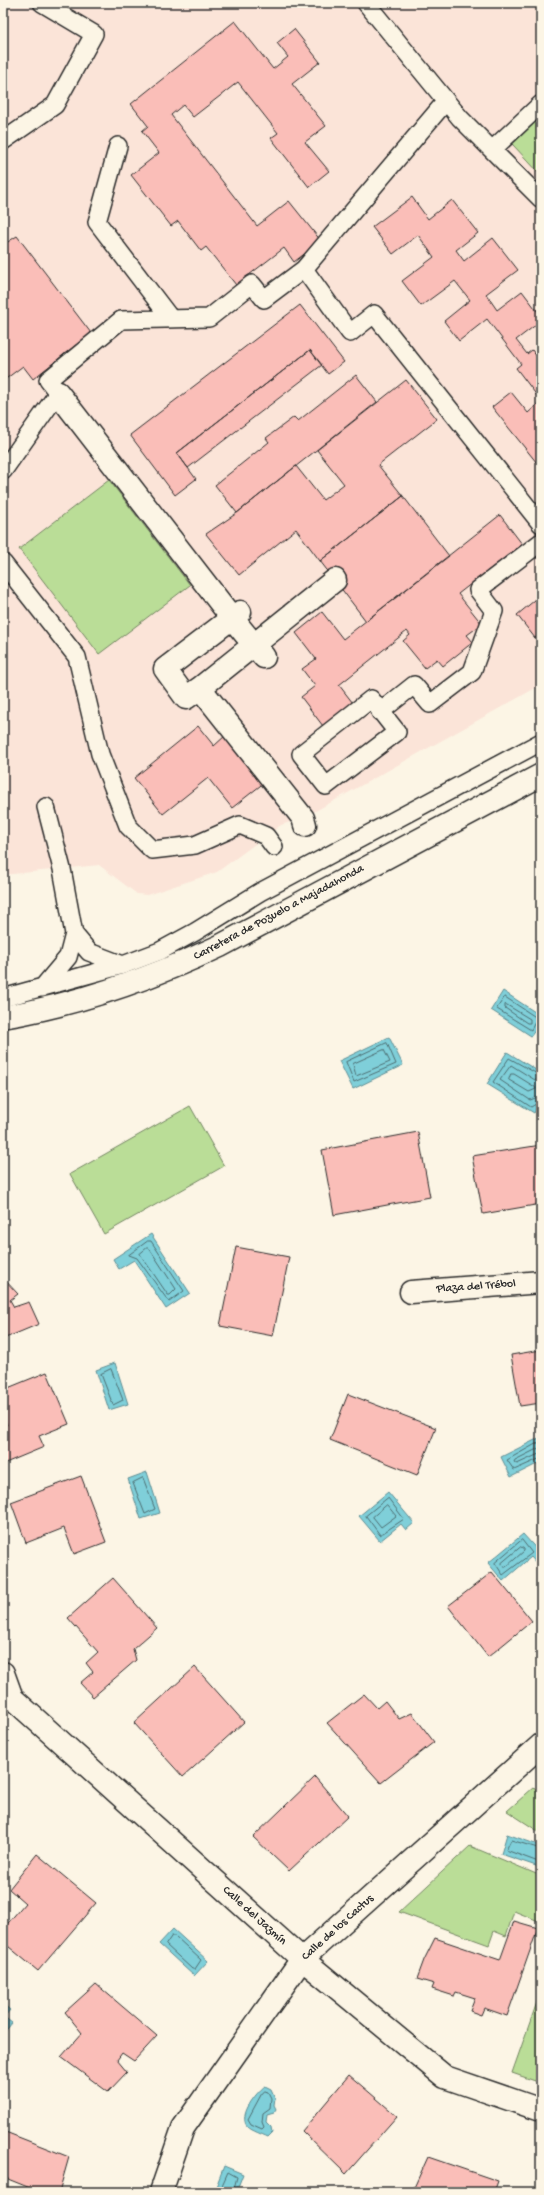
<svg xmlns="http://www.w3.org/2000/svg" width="544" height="2195" viewBox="0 0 544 2195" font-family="'Gochi Hand',sans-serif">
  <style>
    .built { fill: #fbe4d8 }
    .green { fill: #badd97; stroke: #728461 }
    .water { fill: #7fcfd9; stroke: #5d8d93 }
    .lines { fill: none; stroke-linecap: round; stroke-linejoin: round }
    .shore { stroke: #4d6d71; stroke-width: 1 }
    .building { fill: #fabeb8; stroke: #2b2b2b }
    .lane-casing { stroke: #2b2b2b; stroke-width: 20 }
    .street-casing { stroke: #2b2b2b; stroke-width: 25 }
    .secondary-casing { stroke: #2b2b2b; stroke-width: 25 }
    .lane { stroke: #fcf5e5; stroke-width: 17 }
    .street { stroke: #fcf5e5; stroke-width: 22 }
    .secondary { stroke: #fcf5e5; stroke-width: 22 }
    .labels { text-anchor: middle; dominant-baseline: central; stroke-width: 3.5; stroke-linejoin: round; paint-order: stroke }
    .street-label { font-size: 12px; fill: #2b2b2b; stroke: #fcf5e5 }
  </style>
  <rect width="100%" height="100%" fill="#fcf5e5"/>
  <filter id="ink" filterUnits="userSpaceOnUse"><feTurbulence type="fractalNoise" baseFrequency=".025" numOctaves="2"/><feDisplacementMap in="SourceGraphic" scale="8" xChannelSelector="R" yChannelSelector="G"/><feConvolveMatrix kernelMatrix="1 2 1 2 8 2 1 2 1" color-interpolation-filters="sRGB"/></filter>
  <g filter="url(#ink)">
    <path class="built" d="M 3,3 L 541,3 L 541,685 L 303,818 L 281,825 L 217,872 L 147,895 L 137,894 L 99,865 L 3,875 Z"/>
    <path class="green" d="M 541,95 L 541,175 L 500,131 Z
      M 109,480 L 190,585 L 99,654 L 19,549 Z
      M 190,1106 L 224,1166 L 104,1234 L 70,1174 Z
      M 534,1787 L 541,1796 L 541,1833 L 507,1811 Z
      M 470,1846 L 541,1876 L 541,1922 L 514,1911 L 506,1936 L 494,1931 L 489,1945 L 399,1912 Z
      M 541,1991 L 541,2083 L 512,2073 Z"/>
    <path class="water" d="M 503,991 L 541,1016 L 541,1022 L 531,1036 L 491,1010 Z
      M 389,1037 L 403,1065 L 353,1089 L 339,1061 Z
      M 507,1052 L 541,1073 L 541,1102 L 534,1113 L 487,1084 Z
      M 151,1234 L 190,1293 L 166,1309 L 134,1260 L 119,1269 L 113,1259 Z
      M 115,1363 L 128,1404 L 109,1410 L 96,1370 Z
      M 541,1437 L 541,1462 L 511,1477 L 501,1457 Z
      M 147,1472 L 160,1513 L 141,1519 L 128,1479 Z
      M 388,1492 L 414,1523 L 406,1530 L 401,1524 L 380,1541 L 359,1516 Z
      M 523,1534 L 541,1554 L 541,1563 L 538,1565 L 531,1557 L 503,1581 L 488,1563 Z
      M 507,1834 L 541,1846 L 539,1867 L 501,1854 Z
      M 173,1929 L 208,1961 L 194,1976 L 159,1944 Z
      M 3,2004 L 10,2010 L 4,2017 L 12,2023 L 3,2034 Z
      M 265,2086 L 271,2089 L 275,2098 L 274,2105 L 276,2109 L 274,2112 L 267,2114 L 266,2122 L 271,2127 L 272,2133 L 268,2137 C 262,2134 252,2131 248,2127 C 237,2116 256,2093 265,2086 Z
      M 224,2166 L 243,2174 L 236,2192 L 214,2192 Z"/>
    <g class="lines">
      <path class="shore" d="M 505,997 L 537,1018 L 531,1030 L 497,1009 Z
        M 507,1005 L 530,1019 L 530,1023 L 527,1023 L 505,1008 L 505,1005 Z
        M 387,1043 L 396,1064 L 354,1082 L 346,1062 Z
        M 384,1050 L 390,1062 L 356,1076 L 353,1064 Z
        M 511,1074 L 514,1074 L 535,1087 L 536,1089 L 529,1092 L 509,1080 Z
        M 541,1076 L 509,1058 L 493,1082 L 531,1107 L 541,1101
        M 541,1081 L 535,1080 L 511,1065 L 500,1080 L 530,1100 L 541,1096
        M 148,1241 L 151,1241 L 184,1291 L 169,1302 L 137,1258 L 129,1255 Z
        M 147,1248 L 149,1248 L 176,1289 L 170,1295 L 168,1295 L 140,1254 Z
        M 111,1369 L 123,1400 L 113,1405 L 101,1374 Z
        M 541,1441 L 507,1460 L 514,1470 L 541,1458
        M 541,1447 L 515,1460 L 514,1462 L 517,1464 L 541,1453
        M 143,1478 L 155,1509 L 145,1514 L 133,1483 Z
        M 388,1498 L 404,1519 L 380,1535 L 366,1516 Z
        M 387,1505 L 396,1516 L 381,1527 L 373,1517 Z
        M 522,1540 L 532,1553 L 503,1575 L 495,1563 Z
        M 521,1547 L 524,1549 L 524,1551 L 506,1567 L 503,1567 L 502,1563 Z
        M 541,1849 L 511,1840 L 506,1850 L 541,1863
        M 172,1936 L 175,1936 L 201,1960 L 195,1969 L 192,1969 L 166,1945 Z
        M 265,2091 L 268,2092 L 271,2098 L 270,2108 L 263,2113 L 262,2122 L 264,2127 L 262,2129 L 251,2124 L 248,2119 L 261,2095 Z
        M 219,2192 L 228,2172 L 237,2177 L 233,2192"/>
    </g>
    <path class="building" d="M 235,21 L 273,69 L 288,57 L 277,43 L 294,29 L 320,62 L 292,84 L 326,126 L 305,142 L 329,171 L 309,187 L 271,138 L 278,133 L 238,82 L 193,117 L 183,105 L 171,115 L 257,226 L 289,201 L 321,241 L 294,262 L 284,248 L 236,285 L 206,247 L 201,251 L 178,221 L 171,226 L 131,175 L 159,153 L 142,131 L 148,126 L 131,104 Z
      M 412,197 L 428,219 L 452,200 L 478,233 L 456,250 L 464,261 L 493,238 L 518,270 L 486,294 L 497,310 L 522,291 L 541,316 L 541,321 L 516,340 L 527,354 L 532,350 L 541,362 L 541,401 L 516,368 L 521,364 L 487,319 L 459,341 L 444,321 L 470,300 L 455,281 L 421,306 L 402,281 L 434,257 L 418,235 L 393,254 L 372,227 Z
      M 17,236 L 91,333 L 33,379 L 23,366 L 3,381 L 3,245 Z
      M 300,305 L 344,362 L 328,374 L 310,350 L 177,453 L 196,479 L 175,495 L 130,435 Z
      M 310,350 L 322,365 L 188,468 L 177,453 Z
      M 356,375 L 377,402 L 237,513 L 215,485 L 269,442 L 266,438 L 294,417 L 298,421 Z
      M 406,380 L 437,419 L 378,465 L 403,496 L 320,561 L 296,529 L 239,575 L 206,534 L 237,513 L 296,466 L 323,500 L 344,484 L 317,450 Z
      M 511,392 L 528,413 L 541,401 L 541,468 L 492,407 Z
      M 403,496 L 449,556 L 366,621 L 320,561 Z
      M 500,515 L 522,544 L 458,594 L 482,624 L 467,635 L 473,642 L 443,666 L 437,659 L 425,668 L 403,641 L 410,635 L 407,631 L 339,685 L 356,707 L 326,730 L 301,697 L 315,686 L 302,669 L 316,659 L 296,633 L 322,612 L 343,639 Z
      M 541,595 L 541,633 L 535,638 L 517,615 Z
      M 198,726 L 214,746 L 226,735 L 265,782 L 232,808 L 208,778 L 163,814 L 134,778 Z
      M 418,1132 L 430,1197 L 334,1215 L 322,1150 Z
      M 541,1145 L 541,1204 L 483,1214 L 472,1156 Z
      M 236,1247 L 289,1257 L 273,1336 L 220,1326 Z
      M 3,1278 L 18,1294 L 10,1300 L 14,1307 L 29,1302 L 39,1324 L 3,1339 Z
      M 541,1350 L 541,1403 L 520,1406 L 511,1355 Z
      M 47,1372 L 69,1424 L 39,1436 L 44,1447 L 3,1464 L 3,1426 L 7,1425 L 3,1416 L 3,1390 Z
      M 348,1394 L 436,1428 L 417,1475 L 330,1440 Z
      M 81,1476 L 106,1542 L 74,1554 L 64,1528 L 26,1543 L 11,1502 Z
      M 492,1572 L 532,1621 L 488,1657 L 448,1606 Z
      M 113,1578 L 157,1628 L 133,1649 L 136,1660 L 93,1697 L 80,1683 L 93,1672 L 86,1663 L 98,1652 L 68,1618 Z
      M 195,1667 L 244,1722 L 183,1777 L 134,1723 Z
      M 364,1694 L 377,1708 L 385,1701 L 399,1719 L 412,1713 L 434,1742 L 381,1783 L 327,1723 Z
      M 315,1777 L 348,1816 L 289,1871 L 253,1837 Z
      M 37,1854 L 96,1903 L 38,1971 L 3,1942 L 3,1929 L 25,1903 L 9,1889 Z
      M 514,1921 L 538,1928 L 507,2016 L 484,2008 L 481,2015 L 470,2011 L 475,1998 L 456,1992 L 454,1996 L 432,1989 L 434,1984 L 417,1979 L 424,1960 L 435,1938 L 500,1960 Z
      M 96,1984 L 157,2036 L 134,2061 L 122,2053 L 117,2060 L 127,2072 L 108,2092 L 61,2057 L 82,2033 L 65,2012 Z
      M 349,2075 L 397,2116 L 346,2174 L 302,2131 Z
      M 3,2131 L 69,2157 L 59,2192 L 40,2192 L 3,2177 Z
      M 428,2157 L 498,2181 L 494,2192 L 412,2192 Z"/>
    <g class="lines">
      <g class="lane-casing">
        <path id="lane" d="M 366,3 L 460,118 L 541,199
          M 3,141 L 55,105 L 94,34 L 42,3
          M 118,146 L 97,222 L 171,319
          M 492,150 L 541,104
          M 304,269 L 446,101
          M 3,471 L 58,393 L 48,380 L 121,320 L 209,318 L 252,284 L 264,299 L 304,269 L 350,333 L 374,314 L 541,524
          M 3,563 L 77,657 L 100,754 L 128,826 L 152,850 L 195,845 L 240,825 L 266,836 L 274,847
          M 371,699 L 397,732 L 326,786 L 301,754 Z
          M 380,712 L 414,685 L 430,704 L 472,672 L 494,611 L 478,590 L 541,542
          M 74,934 L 89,952 L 123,965
          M 42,988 L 68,957 L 74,934 L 62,869 L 46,807
          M 3,998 L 123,965 L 160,951 L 195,932 L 260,892 L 541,742"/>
      </g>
      <g class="street-casing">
        <path id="street" d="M 58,393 L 232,618 L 165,669 L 186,698 L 200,688 L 303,818 L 305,825
          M 240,612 L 232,618 L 264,657
          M 200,688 L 335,580
          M 411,1292 L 541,1282
          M 3,1673 L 12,1698 L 302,1959 L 445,2077 L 541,2110
          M 161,2192 L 183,2128 L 302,1959 L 541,1745"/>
      </g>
      <g class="secondary-casing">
        <path id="secondary" d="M 3,1017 C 79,1004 150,979 220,946 L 541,775"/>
      </g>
      <use href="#lane" class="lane"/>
      <use href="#street" class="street"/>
      <use href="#secondary" class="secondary"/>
    </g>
  </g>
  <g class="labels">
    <g class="street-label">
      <text transform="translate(279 913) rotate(-28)">Carretera de Pozuelo a Majadahonda</text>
      <text transform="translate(476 1287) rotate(-4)">Plaza del Trébol</text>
      <text transform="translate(254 1916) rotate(42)">Calle del Jazmín</text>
      <text transform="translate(338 1928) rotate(-42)">Calle de los Cactus</text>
    </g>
  </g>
  <rect width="544" height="2195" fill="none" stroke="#fcf5e5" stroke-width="16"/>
  <rect x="8" y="8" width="528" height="2179" fill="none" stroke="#2b2b2b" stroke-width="1.5" filter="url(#ink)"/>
</svg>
